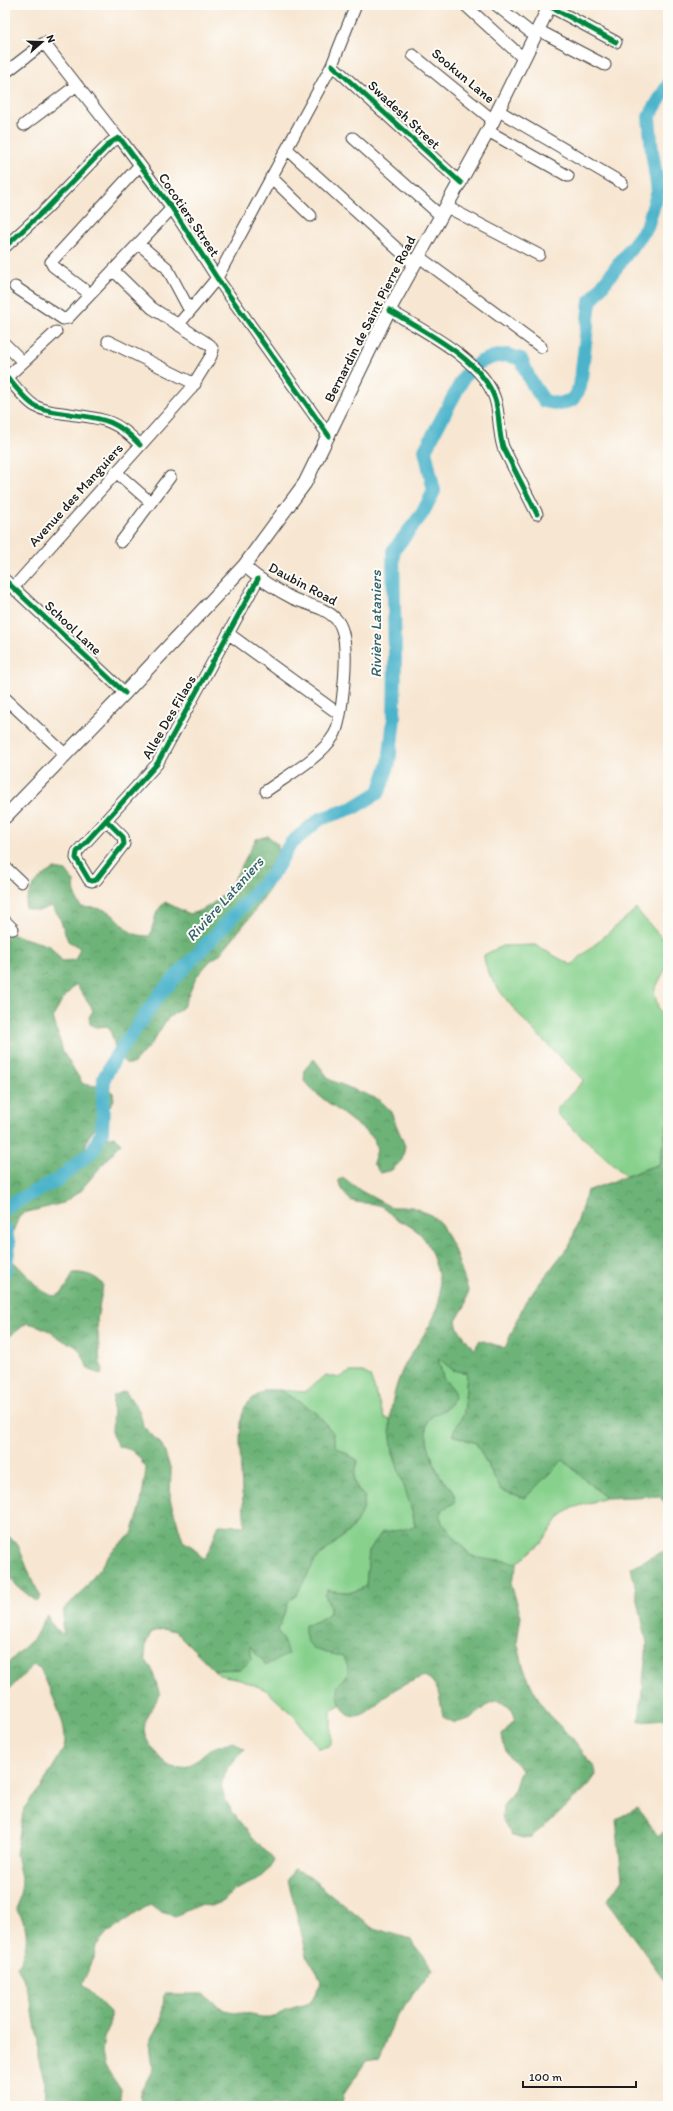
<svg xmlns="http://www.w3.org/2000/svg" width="673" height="2111" viewBox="0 0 673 2111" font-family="Itim,sans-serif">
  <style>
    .green { fill: #87d18d; stroke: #527654 }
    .forest { fill: url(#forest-crowns); stroke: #44684a }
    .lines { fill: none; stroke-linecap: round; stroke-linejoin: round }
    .river { stroke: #4cb4cb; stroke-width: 14 }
    .minor-casing { stroke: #3d3a37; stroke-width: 13 }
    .major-casing { stroke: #3d3a37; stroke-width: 15 }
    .minor { stroke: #fff; stroke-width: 11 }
    .major { stroke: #fff; stroke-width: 13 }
    .cycleway-casing { stroke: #fdfcf7; stroke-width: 8 }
    .cycleway { stroke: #00873e; stroke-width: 5 }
    .labels { text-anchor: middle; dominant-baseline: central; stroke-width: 4; stroke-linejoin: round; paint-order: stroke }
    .street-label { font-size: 14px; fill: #1c1c1c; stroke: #fdfcf7 }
    .water-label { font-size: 15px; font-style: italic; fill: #32606b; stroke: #fdfcf7 }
  </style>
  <defs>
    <pattern id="forest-crowns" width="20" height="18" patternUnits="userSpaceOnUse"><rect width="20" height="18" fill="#6db378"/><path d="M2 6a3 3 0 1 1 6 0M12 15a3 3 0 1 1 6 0" fill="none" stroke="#599162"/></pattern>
  </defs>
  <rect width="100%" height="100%" fill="#fdfcf7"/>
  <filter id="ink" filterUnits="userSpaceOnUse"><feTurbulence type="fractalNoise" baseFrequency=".025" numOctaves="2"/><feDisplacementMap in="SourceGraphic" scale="8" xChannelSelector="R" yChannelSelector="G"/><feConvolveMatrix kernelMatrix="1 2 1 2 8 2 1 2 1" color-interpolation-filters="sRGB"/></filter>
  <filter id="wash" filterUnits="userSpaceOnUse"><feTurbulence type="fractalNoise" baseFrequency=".012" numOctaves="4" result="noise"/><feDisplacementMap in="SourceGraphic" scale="16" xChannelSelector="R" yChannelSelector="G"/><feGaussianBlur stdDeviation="0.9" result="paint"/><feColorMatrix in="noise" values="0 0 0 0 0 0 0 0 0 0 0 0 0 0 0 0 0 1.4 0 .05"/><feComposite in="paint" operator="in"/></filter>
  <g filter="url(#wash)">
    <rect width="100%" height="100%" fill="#f7e6d1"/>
    <path class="green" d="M 636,909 L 668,945 L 668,964 L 654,991 L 659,1011 L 668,1018 L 668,1121 L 659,1164 L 626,1176 L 559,1116 L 556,1110 L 584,1080 C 560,1056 483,988 484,955 L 502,946 L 535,945 L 571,965 Z
      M 438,1358 L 453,1370 L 467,1373 L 464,1413 L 452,1435 L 476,1443 L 501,1490 L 526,1497 L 563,1460 L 606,1498 L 569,1509 L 558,1519 L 543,1541 L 518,1563 L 471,1556 L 442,1523 L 440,1516 L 443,1509 L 454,1503 L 452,1488 C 449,1485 443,1482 441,1477 C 434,1467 421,1432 428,1421 C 432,1414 442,1411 448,1407 L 453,1389 L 443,1378 Z
      M 350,1372 L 363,1372 L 370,1376 L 384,1417 L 390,1420 L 393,1454 L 412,1506 L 415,1526 L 402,1530 L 382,1532 L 369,1551 L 366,1586 C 353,1595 342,1592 328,1590 L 325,1595 L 330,1607 L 330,1613 L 318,1621 L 306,1625 C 303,1651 323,1652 343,1656 C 351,1672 350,1673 338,1685 L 340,1705 L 331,1710 L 331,1745 L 319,1749 L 294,1716 L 266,1690 L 240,1679 L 219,1675 L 214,1670 L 241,1669 L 249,1645 L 278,1630 L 288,1603 L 297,1594 L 316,1559 L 346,1534 L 356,1523 L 365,1497 C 352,1484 353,1479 358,1461 L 336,1447 C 329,1415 305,1405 279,1390 L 304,1392 L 326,1375 L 339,1378 Z"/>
    <path class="forest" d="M 268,836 L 278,845 L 277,858 L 270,888 L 251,916 L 219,955 L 210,961 L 197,976 L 183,1007 L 167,1019 L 152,1043 L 133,1064 L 127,1064 C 113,1054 115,1039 108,1026 L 96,1027 L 90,1024 L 89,1017 L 93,1011 L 91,1006 L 76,984 L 63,999 L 53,1017 L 63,1052 L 83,1084 L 109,1088 L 113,1093 L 114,1100 L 88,1138 L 84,1151 L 85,1161 L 91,1157 L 105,1138 L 114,1136 L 121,1143 L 80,1191 L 63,1203 L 24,1213 L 19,1217 L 13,1231 L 5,1234 L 5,1115 L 8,1113 L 10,1106 L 5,1103 L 5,932 L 50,946 L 62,961 L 75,960 L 80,948 L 68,941 L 59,916 L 51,906 L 38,911 L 25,908 C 27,890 38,878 54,869 L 66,871 L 74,882 L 75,896 L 81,907 C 88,908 102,907 109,912 C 126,924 124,936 150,936 L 157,911 L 165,902 L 189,914 C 227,906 238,870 256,839 Z
      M 314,1059 L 330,1080 L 380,1100 L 390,1110 L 405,1146 L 402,1160 L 392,1170 L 380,1173 L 373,1163 L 377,1150 L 374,1138 L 313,1091 L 304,1081 L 305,1069 Z
      M 668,1121 L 668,1506 L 659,1496 L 606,1498 L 563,1460 L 525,1498 L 501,1490 L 476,1443 L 452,1435 L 464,1413 L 467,1373 L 453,1370 L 438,1358 L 443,1378 L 453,1389 L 455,1396 C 453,1399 451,1403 449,1406 C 443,1413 431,1413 427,1422 C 423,1434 434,1468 441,1478 C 449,1489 457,1487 454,1503 L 443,1509 L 440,1516 L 442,1523 L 471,1556 L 518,1563 L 511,1584 L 521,1616 L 517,1642 L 524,1669 L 533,1689 L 547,1713 L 573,1739 L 595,1768 L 596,1775 L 588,1786 L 552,1820 L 531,1837 L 524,1838 L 512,1836 L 502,1819 L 503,1806 L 514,1790 L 521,1769 C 510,1758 503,1751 502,1735 L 515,1719 C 514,1708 507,1706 499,1701 L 492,1702 L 469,1719 L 455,1723 L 443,1717 C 440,1702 440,1682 424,1676 C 413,1681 401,1685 391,1692 C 378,1700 361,1727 345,1711 C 338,1705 338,1693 338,1685 C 350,1673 351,1672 343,1656 C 323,1652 303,1652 305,1625 L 318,1621 L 330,1613 L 330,1606 L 325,1595 L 328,1590 C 342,1592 353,1595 366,1586 L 369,1551 L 382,1532 L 402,1530 L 415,1526 C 409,1490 389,1459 390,1421 C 391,1402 397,1379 406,1363 C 428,1325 451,1308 434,1260 C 428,1243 424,1234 408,1225 C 404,1222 398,1221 394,1218 C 390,1214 386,1208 381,1206 C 357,1198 351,1212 338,1180 L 344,1178 L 361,1191 L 385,1204 L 391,1207 L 412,1207 L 431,1215 L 441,1224 L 454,1249 L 468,1290 L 466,1304 L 456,1321 L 458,1328 L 474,1350 L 480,1340 L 505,1348 L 525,1302 L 571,1243 L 587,1191 L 659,1164 Z
      M 12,1261 C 24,1268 45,1304 60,1294 C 66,1290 70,1280 73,1273 C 84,1272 97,1276 103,1285 L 97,1320 L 100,1363 L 103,1369 L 101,1375 L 88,1369 C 85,1361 82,1352 76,1347 C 73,1344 68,1343 64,1341 C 50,1332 46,1327 27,1323 L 5,1340 L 5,1273 Z
      M 266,1390 L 279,1390 L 316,1412 L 333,1433 L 336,1447 L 358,1461 C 353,1479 352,1484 365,1497 L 363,1510 L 356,1523 L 346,1534 L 316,1559 L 297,1594 L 288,1603 L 278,1630 L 289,1654 L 266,1665 L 250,1646 L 252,1659 L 241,1669 L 214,1670 L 175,1631 L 163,1629 L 151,1632 L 146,1644 L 145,1659 L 152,1669 L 160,1695 C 142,1723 136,1730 160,1758 C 164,1762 171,1769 178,1768 C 192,1768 198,1757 209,1750 C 216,1746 225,1744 233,1741 L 244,1749 C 237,1758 224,1770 222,1782 C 218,1805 260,1844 274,1860 L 267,1871 L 257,1880 L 233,1891 L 224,1901 L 212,1906 L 199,1905 L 175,1916 L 161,1912 L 150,1904 L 105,1935 L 96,1946 L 94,1958 L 82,1984 L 110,2012 L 110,2025 L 104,2038 L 102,2052 L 105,2066 L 121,2090 L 119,2104 L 118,2106 L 44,2106 L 45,2083 L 38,2057 L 38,2041 L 32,2006 L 23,1978 L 17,1966 C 29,1948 30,1928 17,1910 L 22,1883 L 16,1854 L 24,1808 L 42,1786 L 63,1750 C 72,1731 48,1687 40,1668 L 33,1665 L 5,1694 L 5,1666 L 34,1638 L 47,1615 L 53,1627 L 64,1635 L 62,1623 L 64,1609 L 83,1591 L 113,1550 L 132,1534 L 140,1509 L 146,1470 L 140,1458 L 131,1450 L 118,1446 L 112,1435 L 113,1396 L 125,1391 L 140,1412 L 143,1426 L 162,1445 L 171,1470 L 170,1499 L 183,1541 L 194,1548 L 203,1559 C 213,1548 212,1538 219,1525 L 245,1526 C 243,1503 235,1424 245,1407 C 249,1400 259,1394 266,1390 Z
      M 5,1533 L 18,1545 L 31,1578 L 41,1597 L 37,1602 L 17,1586 L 5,1570 Z
      M 668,1549 L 668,1717 L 666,1719 L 639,1721 L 647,1643 L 631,1567 Z
      M 638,1808 L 658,1836 L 668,1829 L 668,1912 L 663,1929 L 668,1928 L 668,1985 L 607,1901 L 622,1879 L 616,1819 Z
      M 294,1869 L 306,1874 L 371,1927 L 410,1939 L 433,1969 L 393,2022 L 379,2059 L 366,2061 L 344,2094 L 341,2106 L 140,2106 L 141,2091 L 153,2069 L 150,2042 L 162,2020 L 164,1994 L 203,1994 L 224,2010 L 262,2017 L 275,2017 L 285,2010 L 310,2003 L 322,1981 L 308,1959 L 288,1880 Z"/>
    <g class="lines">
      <path class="river" d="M 5,1209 L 13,1203 L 59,1179 L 93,1150 L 102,1132 L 104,1078 L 116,1056 L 160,994 L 274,872 L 290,844 L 320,819 L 355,807 L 379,792 L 389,763 L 394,718 L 395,660 L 393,551 L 422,514 L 434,491 L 425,450 L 465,375 L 480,362 L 493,357 L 507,355 L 521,359 L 530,380 L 544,401 L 559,404 L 572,400 L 580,387 L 590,302 L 647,227 L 658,191 L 652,151 L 649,117 L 668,85
        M 5,1229 L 9,1246 L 5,1270"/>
    </g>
  </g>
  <g filter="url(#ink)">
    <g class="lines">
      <g class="minor-casing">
        <path id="minor" d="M 465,5 L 524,59
          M 496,5 L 535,36
          M 549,6 L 616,42
          M 538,30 L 605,65
          M 413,55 L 494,121
          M 332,65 L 461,183
          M 5,73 L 44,43 L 118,138
          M 499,111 L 622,183
          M 24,125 L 77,85
          M 488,131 L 568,176
          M 353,138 L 441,216
          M 287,149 L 414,264
          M 271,177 L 311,216
          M 447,207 L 539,255
          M 139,244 L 167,268 L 190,311
          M 5,247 L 47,208 L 110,143 L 118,138 L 122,141 L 172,208 L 217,278 L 329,436
          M 418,256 L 541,347
          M 15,287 L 63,319 L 68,318 L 172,208
          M 90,294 L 53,266 L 51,262 L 140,165
          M 389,310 C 423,331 482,359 495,399 C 500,415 498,431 503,447 L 537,514
          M 179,324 L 217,278 L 332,65 L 356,5
          M 108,341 L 195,384
          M 5,344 L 23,362
          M 7,377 C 15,386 25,400 35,406 C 44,411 53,412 62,413 C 99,419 113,416 140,445
          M 5,379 L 56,332
          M 116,472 L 150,502
          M 121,542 L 170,477
          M 244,566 C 259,579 275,589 292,598 C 307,605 325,607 336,619 C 343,626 345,641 345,650 C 346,667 342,722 334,735 C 321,757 287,776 266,791
          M 5,580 L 125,693
          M 13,588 L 190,390 L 211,356 L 213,350 L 210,345 L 152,308 L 114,271
          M 229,634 L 339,714
          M 5,698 L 66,755
          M 107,821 L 123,837 L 124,844 L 96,880 L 92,881 L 89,880 L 76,858 L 77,852 L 157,764 L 258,579
          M 5,867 L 21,882
          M 5,921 L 13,929"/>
      </g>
      <g class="major-casing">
        <path id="major" d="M 5,817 L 125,693 L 244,566 L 305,483 L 389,310 L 488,131 L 550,5"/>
      </g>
      <use href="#minor" class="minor"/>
      <use href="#major" class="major"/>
      <g class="cycleway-casing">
        <path id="cycleway" d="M 549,6 L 616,42
          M 332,65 L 461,183
          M 5,247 L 47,208 L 110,143 L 118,138 L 122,141 L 172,208 L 217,278 L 329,436
          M 389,310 C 423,331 482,359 495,399 C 500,415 498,431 503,447 L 537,514
          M 7,377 C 15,386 25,400 35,406 C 44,411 53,412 62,413 C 99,419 113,416 140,445
          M 5,580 L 125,693
          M 107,821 L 123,837 L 124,844 L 96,880 L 92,881 L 89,880 L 76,858 L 77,852 L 157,764 L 258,579"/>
      </g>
      <use href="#cycleway" class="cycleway"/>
    </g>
  </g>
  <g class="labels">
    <g class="street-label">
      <text transform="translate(463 76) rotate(40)">Sookun Lane</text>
      <text transform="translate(404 115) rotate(43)">Swadesh Street</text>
      <text transform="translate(189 215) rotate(56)">Cocotiers Street</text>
      <text transform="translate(370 319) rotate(-63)">Bernardin de Saint Pierre Road</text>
      <text transform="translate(76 495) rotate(-48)">Avenue des Manguiers</text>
      <text transform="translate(303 584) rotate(28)">Daubin Road</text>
      <text transform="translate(73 628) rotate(43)">School Lane</text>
      <text transform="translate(169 717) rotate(-60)">Allee Des Filaos</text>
    </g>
    <g class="water-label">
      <text transform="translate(376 624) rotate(-90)">Rivière Lataniers</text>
      <text transform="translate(225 899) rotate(-48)">Rivière Lataniers</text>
    </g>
  </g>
  <rect width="673" height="2111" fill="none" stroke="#fdfcf7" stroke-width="20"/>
  <g transform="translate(42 42) rotate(70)" stroke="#fdfcf7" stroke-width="3" paint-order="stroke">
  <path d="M0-3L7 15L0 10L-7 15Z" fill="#1c1c1c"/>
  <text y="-6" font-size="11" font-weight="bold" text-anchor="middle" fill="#1c1c1c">N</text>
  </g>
  <path d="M523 2081v6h113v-6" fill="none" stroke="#1c1c1c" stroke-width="2"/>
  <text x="529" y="2081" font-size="12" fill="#1c1c1c" stroke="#fdfcf7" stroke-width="3" paint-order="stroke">100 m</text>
</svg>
